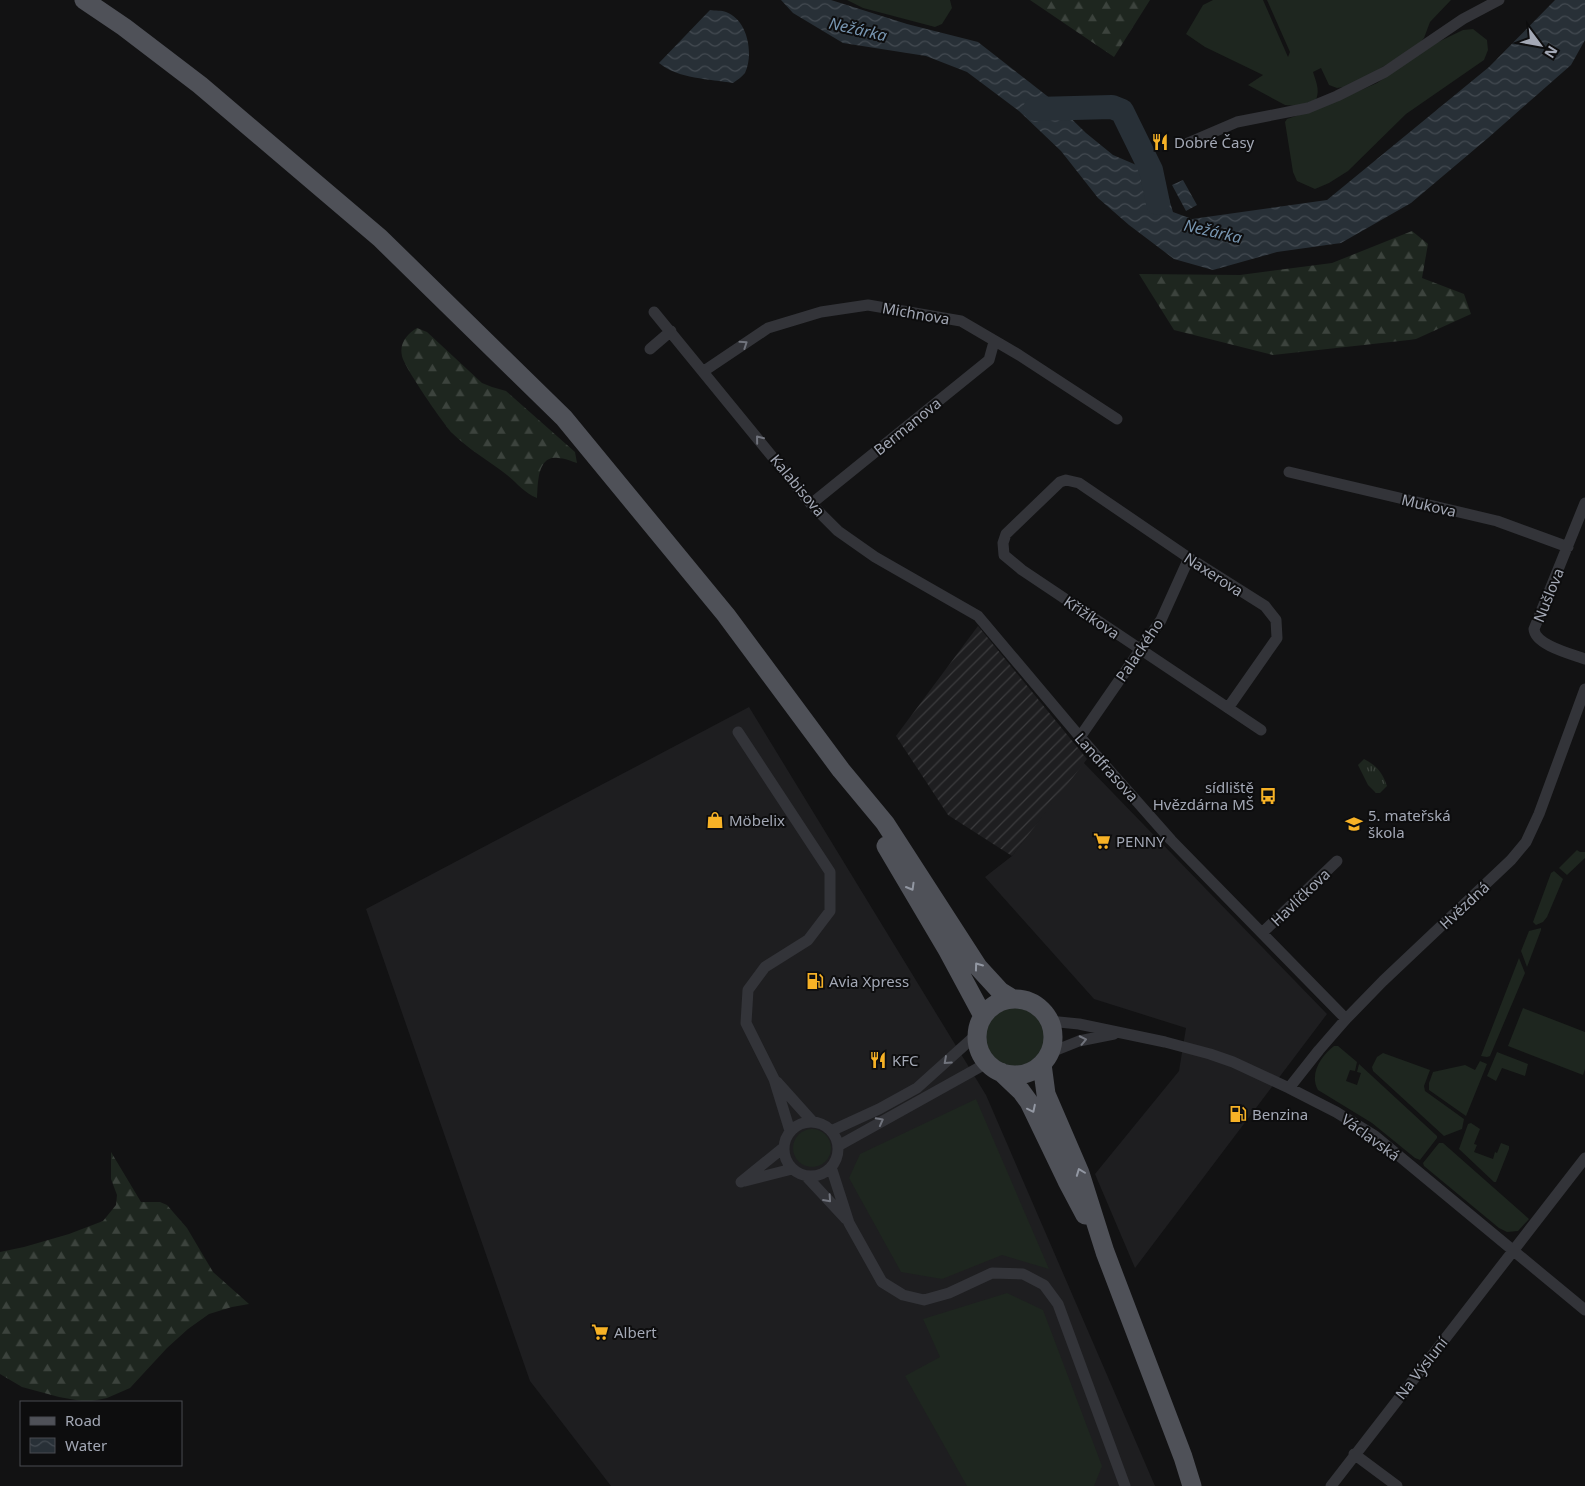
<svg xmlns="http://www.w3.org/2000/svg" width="1585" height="1486" viewBox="0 0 1585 1486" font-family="'Noto Sans',sans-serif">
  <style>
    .built { fill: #1e1e20 }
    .industrial { fill: url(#industrial-furrows) }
    .grass { fill: #1e261f }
    .forest { fill: url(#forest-firs) }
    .park { fill: url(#park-tufts) }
    .water { fill: url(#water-waves) }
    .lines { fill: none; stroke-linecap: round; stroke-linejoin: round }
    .river { stroke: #283037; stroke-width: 24 }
    .minor { stroke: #333439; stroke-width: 11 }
    .primary { stroke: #4f5158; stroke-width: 19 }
    .oneway { stroke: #71747d }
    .oneway2 { stroke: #9297a2 }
    .labels { text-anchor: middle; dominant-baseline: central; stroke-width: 4; stroke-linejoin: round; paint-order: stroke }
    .poi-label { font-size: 15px; fill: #a3a8b5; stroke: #0d0d0e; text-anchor: start }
    .street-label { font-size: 15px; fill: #a3a8b5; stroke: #0d0d0e }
    .water-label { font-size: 16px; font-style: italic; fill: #7896b1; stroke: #0d0d0e }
  </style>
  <defs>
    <pattern id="industrial-furrows" width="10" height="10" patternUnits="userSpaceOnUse" patternTransform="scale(1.25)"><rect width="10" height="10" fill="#1e1e20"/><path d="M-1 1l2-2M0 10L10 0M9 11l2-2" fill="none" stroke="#3c3c3e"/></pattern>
    <pattern id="forest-firs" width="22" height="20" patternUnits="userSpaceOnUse" patternTransform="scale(1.25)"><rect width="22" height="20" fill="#1e261f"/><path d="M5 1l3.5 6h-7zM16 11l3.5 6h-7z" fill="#3c433d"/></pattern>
    <pattern id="park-tufts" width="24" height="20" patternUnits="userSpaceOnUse" patternTransform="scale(1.25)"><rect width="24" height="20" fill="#1e261f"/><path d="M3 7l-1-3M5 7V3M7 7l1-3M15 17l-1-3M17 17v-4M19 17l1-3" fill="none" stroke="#3c433d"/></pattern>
    <pattern id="water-waves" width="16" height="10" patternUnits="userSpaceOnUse" patternTransform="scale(1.25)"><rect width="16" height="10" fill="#283037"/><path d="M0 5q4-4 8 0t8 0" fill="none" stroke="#444b52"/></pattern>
  </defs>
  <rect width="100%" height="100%" fill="#121213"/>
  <path class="built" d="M 749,707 L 986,1095 L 1155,1486 L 611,1486 L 530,1381 L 366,909 Z
    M 1083,762 L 1327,1014 L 1135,1268 L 1095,1174 L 1179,1071 L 1186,1028 L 1094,999 L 985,877 L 1012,856 Z"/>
  <path class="industrial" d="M 978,626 L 1087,759 L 1012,856 L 948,815 L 896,736 Z"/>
  <path class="grass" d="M 847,0 L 950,0 L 952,8 L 942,24 L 935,27 L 863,8 Z
    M 1213,0 L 1263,0 L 1288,57 L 1290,52 L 1267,0 L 1451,0 L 1430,22 L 1424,38 L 1418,45 L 1373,73 L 1344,87 L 1337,88 L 1329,85 L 1321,68 L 1313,72 C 1316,82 1320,89 1316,100 L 1297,106 L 1285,105 L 1248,85 L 1263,75 L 1205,47 L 1186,34 L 1203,5 Z
    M 1473,29 L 1487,40 L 1488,50 L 1484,60 L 1406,114 L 1348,171 L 1329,183 L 1315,189 L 1297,181 L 1293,172 L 1285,122 L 1287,119 L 1320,108 L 1377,83 L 1436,43 L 1463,30 Z
    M 1577,850 L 1580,852 L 1585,852 L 1585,858 L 1567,875 L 1559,868 Z
    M 1554,871 L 1563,879 L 1547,917 L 1543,922 L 1536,925 L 1533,922 L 1551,873 Z
    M 1541,928 L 1541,930 L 1527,967 L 1521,951 L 1529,931 Z
    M 1519,958 L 1525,973 L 1490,1056 L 1487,1057 L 1481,1056 Z
    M 1523,1008 L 1585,1032 L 1585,1069 L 1583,1075 L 1508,1046 Z
    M986 1037a29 29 0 1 1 58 0a29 29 0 1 1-58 0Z
    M 1334,1046 L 1338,1046 L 1357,1062 L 1355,1071 L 1350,1070 L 1346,1081 L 1357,1085 L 1361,1073 L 1357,1072 L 1359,1064 L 1437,1136 L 1437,1138 L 1420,1160 L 1415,1158 L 1372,1123 L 1318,1090 C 1309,1074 1321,1056 1334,1046 Z
    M 1497,1052 L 1528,1064 L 1525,1076 L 1502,1068 L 1496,1081 L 1487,1076 Z
    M 1383,1053 L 1430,1070 L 1424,1086 L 1425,1091 L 1464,1119 L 1462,1129 L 1444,1136 L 1373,1071 L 1372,1067 L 1377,1057 Z
    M 1480,1061 L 1487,1064 L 1466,1116 L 1429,1090 L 1429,1083 L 1433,1072 L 1465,1065 L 1475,1070 Z
    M 976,1099 L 1049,1269 L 1002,1255 L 942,1279 L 901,1272 L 849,1178 L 860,1154 Z
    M 1471,1123 L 1480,1129 L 1474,1144 L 1477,1145 L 1474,1152 L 1493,1159 L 1495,1152 L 1497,1153 L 1501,1143 L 1509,1146 L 1509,1149 L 1496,1182 L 1494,1182 L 1459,1149 L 1468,1124 Z
    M793 1148a19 19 0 1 1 38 0a19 19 0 1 1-38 0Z
    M 1439,1143 L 1443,1143 L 1529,1219 L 1518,1231 L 1507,1232 L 1499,1228 L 1424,1166 L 1423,1163 Z
    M 1007,1293 L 1043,1310 L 1102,1466 L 1094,1486 L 967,1486 L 905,1376 L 940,1357 L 923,1319 Z"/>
  <path class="forest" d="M 1030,0 L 1150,0 L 1114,57 Z
    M 1412,231 L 1428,244 L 1422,278 L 1464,294 L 1471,314 L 1416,339 L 1409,340 L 1273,355 L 1174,330 L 1139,274 L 1240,275 L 1332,263 Z
    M 417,328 L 427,332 L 482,383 L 492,387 L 506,391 L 575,452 L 577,463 C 571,461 564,458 558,458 C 537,455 538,484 537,498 C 524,493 517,483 507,475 C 489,461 468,449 452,433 C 443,423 404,367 402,356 C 399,343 407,334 417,328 Z
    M 111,1152 L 141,1202 L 160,1202 L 167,1205 L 187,1228 L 213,1272 L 249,1304 L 232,1307 L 209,1314 L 188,1329 L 167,1348 L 130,1388 L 107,1398 L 87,1402 L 59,1397 L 22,1387 L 0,1374 L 0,1252 L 24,1247 L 69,1234 L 103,1221 L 116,1205 L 117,1195 L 111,1179 Z"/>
  <path class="park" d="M 1364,759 C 1377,766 1382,772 1387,786 L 1380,793 L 1376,793 L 1368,785 L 1358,765 Z"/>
  <path class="water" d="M 781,0 L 831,0 L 907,24 L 978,42 L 1051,99 L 1086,133 L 1113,155 L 1162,176 L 1173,212 L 1192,219 L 1327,200 L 1489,67 L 1555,0 L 1585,0 L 1585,40 L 1571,65 L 1488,138 L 1411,203 L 1341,243 L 1277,252 L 1213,270 L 1174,259 L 1129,225 L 1098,198 L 1061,151 L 1019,111 L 967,72 L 926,56 L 843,43 L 793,13 Z
    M 710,10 C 715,11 722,10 726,12 C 748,20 754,54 745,73 C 742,77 737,80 733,83 C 710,79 678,79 659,63 Z
    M 1183,180 L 1197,205 L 1186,211 L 1172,185 Z"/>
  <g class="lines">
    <path class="river" d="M 1035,109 L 1112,107 L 1122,111 L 1151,170 L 1158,203"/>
    <path class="minor" d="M 1188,143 L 1237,122 L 1308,108 L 1337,96 L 1385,72 L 1463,19 L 1499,0
      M 654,312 L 811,504 L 838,531 L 875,557 L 978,616 L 1080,737 L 1171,840 L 1346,1019
      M 650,349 L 671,331
      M 704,371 L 768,328 L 821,312 L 868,305 L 961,321 L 1019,355 L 1117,419
      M 1289,472 L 1497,521 L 1568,547
      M 1585,503 L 1534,629 C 1535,645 1571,654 1585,659
      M 811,504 L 989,360 L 994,342
      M 1228,708 L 1277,638 L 1276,620 L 1265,606 L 1189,558 L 1079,483 L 1066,480 L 1060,482 L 1006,534 L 1003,543 L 1004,555 L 1022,570 L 1261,730
      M 738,732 L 830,872 L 830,911 L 808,940 L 765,967 L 748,990 L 746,1023 L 774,1079 L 790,1131
      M 1080,737 L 1161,620 L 1189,558
      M 1262,933 L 1337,861
      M 1049,1021 L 1079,1024 L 1165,1042 L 1210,1054 L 1233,1062 L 1289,1088 L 1336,1112 L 1375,1136 L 1585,1310
      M 1049,1053 L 1079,1041 L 1114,1034
      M 777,1082 L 812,1121
      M 1289,1088 L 1319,1050 L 1346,1019 L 1383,981 L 1511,860 L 1526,842 L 1539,814 L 1585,689
      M784 1149a27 27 0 1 1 54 0a27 27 0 1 1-54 0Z
      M 831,1131 L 879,1109 L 917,1088 L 977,1034
      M 838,1146 L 987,1063
      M 831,1167 L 849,1223 L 882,1282 L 903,1295 L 924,1300 L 949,1293 L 992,1273 L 1023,1274 L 1044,1285 L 1058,1304 L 1125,1486
      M 806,1176 L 846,1219
      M 745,1181 L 792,1169
      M 741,1182 L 783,1148
      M 1354,1454 L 1397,1486
      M 1331,1486 L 1585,1158"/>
    <path class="primary" d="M 84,0 L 124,27 L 200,85 L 380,238 L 564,418 L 726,615 L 841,770 L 885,823 L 978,967 L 1000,991 L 1013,999
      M 886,846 L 948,951 L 983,1016
      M977 1037a38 38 0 1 1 76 0a38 38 0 1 1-76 0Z
      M 1042,1064 L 1046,1094 L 1080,1173 L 1105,1252 L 1183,1457 L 1192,1486
      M 1001,1072 L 1021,1091 L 1029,1102 L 1067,1181 L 1085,1215"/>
  </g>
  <defs><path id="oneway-chevron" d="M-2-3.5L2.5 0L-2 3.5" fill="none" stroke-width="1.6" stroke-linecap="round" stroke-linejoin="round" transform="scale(1.25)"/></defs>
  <g class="oneway">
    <use href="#oneway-chevron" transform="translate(744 344) rotate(-34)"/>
    <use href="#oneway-chevron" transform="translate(759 439) rotate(-129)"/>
    <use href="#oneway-chevron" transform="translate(1083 1040) rotate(-12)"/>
    <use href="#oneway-chevron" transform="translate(947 1061) rotate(138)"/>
    <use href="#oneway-chevron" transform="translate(880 1121) rotate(-28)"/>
    <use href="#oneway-chevron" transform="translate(828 1199) rotate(48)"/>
  </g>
  <g class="oneway2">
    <use href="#oneway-chevron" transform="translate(911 887) rotate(60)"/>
    <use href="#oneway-chevron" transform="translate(978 966) rotate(-126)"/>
    <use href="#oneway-chevron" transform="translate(1032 1109) rotate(64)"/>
    <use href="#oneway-chevron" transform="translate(1080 1172) rotate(-111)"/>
  </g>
  <defs>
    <g id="restaurant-bare" transform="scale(1.35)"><path d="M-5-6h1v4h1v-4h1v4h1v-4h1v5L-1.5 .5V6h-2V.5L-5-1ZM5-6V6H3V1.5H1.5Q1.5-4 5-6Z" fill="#f7b226" stroke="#0d0d0e" stroke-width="2.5" paint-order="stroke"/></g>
    <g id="bus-bare" transform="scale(1.35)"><path d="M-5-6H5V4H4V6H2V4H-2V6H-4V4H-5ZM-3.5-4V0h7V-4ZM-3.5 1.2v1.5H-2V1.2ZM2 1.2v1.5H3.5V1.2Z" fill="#f7b226" stroke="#0d0d0e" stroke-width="2.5" paint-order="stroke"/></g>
    <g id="shop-bare" transform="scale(1.35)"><path d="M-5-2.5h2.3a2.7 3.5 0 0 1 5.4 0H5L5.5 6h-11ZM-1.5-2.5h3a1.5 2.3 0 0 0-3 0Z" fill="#f7b226" stroke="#0d0d0e" stroke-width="2.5" paint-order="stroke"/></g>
    <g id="school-bare" transform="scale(1.35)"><path d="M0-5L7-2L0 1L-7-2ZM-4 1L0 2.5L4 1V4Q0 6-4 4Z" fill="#f7b226" stroke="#0d0d0e" stroke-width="2.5" paint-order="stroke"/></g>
    <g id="supermarket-bare" transform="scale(1.35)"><path d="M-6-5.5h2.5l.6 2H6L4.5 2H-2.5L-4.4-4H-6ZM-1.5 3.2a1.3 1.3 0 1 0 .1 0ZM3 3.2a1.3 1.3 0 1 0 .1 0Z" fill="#f7b226" stroke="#0d0d0e" stroke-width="2.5" paint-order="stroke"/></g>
    <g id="fuel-bare" transform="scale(1.35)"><path d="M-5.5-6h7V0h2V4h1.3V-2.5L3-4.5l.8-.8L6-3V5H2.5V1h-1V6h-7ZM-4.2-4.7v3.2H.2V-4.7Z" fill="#f7b226" stroke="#0d0d0e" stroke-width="2.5" paint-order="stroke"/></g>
  </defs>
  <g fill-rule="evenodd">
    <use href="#restaurant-bare" x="1160" y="142"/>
    <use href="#bus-bare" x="1268" y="796"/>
    <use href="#shop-bare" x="715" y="820"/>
    <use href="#school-bare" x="1354" y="824"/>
    <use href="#supermarket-bare" x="1102" y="841"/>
    <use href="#fuel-bare" x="815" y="981"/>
    <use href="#restaurant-bare" x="878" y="1060"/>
    <use href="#fuel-bare" x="1238" y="1114"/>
    <use href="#supermarket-bare" x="600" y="1332"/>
  </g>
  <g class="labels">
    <g class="poi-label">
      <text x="1174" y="142">Dobré Časy</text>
      <text x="1254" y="787" text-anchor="end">sídliště<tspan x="1254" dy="17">Hvězdárna MŠ</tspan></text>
      <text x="1368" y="815">5. mateřská<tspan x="1368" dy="17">škola</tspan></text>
      <text x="729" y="820">Möbelix</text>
      <text x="1116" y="841">PENNY</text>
      <text x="829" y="981">Avia Xpress</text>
      <text x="892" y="1060">KFC</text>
      <text x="1252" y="1114">Benzina</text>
      <text x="614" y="1332">Albert</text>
    </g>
    <g class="street-label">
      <text transform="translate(916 313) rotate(10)">Michnova</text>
      <text transform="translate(907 426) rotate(-39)">Bermanova</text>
      <text transform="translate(798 485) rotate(50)">Kalabisova</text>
      <text transform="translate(1429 505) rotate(13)">Mukova</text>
      <text transform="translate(1214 574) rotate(33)">Naxerova</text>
      <text transform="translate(1548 595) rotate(-68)">Nušlova</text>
      <text transform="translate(1092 617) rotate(34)">Křižíkova</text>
      <text transform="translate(1139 650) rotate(-56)">Palackého</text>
      <text transform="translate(1107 767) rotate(48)">Landfrasova</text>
      <text transform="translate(1300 897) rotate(-44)">Havlíčkova</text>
      <text transform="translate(1464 905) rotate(-43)">Hvězdná</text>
      <text transform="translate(1371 1137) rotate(36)">Václavská</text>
      <text transform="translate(1421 1368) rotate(-52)">Na Výsluní</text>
    </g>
    <g class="water-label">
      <text transform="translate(858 29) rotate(13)">Nežárka</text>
      <text transform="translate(1213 231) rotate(13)">Nežárka</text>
    </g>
  </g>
  <rect x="20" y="1401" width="162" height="65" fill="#0d0d0e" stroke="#494b51"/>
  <rect x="30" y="1417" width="25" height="8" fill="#4f5158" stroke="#494b51"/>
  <text x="65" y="1426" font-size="15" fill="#a3a8b5">Road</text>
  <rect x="30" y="1438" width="25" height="15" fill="url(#water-waves)" stroke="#494b51"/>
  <text x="65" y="1451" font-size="15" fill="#a3a8b5">Water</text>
  <g transform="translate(1540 45) rotate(122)" stroke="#0d0d0e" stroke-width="4" paint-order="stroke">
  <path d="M0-4L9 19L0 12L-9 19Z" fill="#a3a8b5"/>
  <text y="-8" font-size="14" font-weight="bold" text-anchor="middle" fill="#a3a8b5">N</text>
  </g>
</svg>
